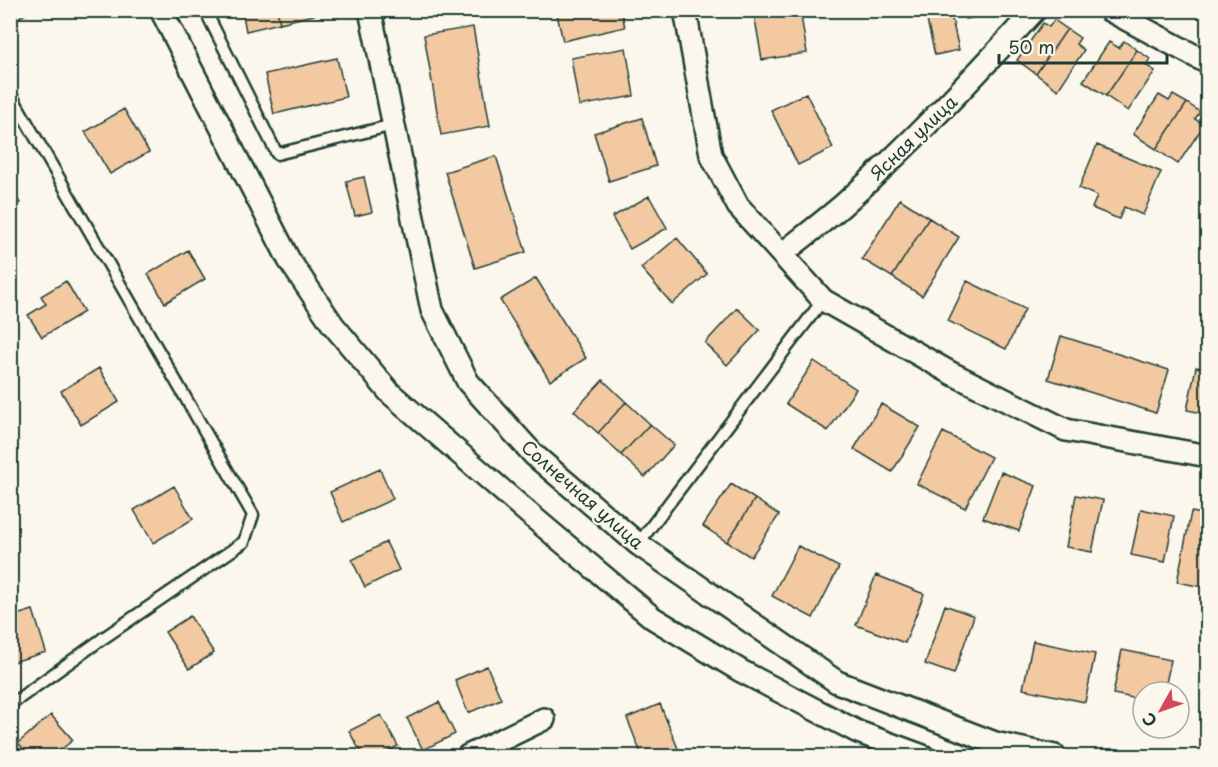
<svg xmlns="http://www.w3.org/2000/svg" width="1218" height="767" viewBox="0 0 1218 767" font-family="'Playpen Sans',sans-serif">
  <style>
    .building { fill: #f3c9a2; stroke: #1f3d34; stroke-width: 1.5 }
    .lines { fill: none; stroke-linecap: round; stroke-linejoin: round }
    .lane-casing { stroke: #1f3d34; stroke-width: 15 }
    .street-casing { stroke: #1f3d34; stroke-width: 26 }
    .lane { stroke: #fbf7ec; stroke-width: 10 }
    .street { stroke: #fbf7ec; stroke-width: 21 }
    .labels { text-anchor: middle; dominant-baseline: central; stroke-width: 4.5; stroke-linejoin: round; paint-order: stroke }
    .street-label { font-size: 18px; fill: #1f3d34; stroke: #fbf7ec }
  </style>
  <rect width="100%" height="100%" fill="#fbf7ec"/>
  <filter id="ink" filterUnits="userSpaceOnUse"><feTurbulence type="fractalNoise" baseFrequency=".0167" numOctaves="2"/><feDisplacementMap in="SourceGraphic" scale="12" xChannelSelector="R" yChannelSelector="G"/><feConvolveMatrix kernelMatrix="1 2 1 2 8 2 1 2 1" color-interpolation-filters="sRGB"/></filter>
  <g filter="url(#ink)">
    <path class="building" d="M 11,10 L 33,10 L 16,19 Z
      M 242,10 L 277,10 L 280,23 L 246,31 Z
      M 277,10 L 313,10 L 314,15 L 280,23 Z
      M 556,10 L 621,10 L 625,27 L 563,41 Z
      M 771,10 L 800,10 L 807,53 L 762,60 L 754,13 Z
      M 950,10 L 959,50 L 935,55 L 926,16 Z
      M 964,10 L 1004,10 L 1004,11 L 966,19 Z
      M 1054,20 L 1067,29 L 1036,74 L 1017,60 L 1043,23 L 1049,27 Z
      M 473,27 L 490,126 L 441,135 L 424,35 Z
      M 1067,29 L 1080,38 L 1076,44 L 1084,50 L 1058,90 L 1036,74 Z
      M 1124,41 L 1137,50 L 1106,96 L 1083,81 L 1109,42 L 1119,48 Z
      M 626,48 L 634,96 L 579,106 L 571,58 Z
      M 1137,50 L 1150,59 L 1146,65 L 1155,71 L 1128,111 L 1106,96 Z
      M 337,58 L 346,97 L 274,114 L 265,74 Z
      M 806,93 L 833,148 L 798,165 L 771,110 Z
      M 1159,95 L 1169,101 L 1173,95 L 1187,103 L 1156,149 L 1133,134 Z
      M 1187,103 L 1200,112 L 1195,119 L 1204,125 L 1178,164 L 1156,149 Z
      M 124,109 L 149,152 L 110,174 L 85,132 Z
      M 642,118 L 656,166 L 609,181 L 594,133 Z
      M 1208,143 L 1208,157 L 1201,152 Z
      M 1097,145 L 1161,172 L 1143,215 L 1124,207 L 1119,219 L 1092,208 L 1097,196 L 1079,188 Z
      M 496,156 L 526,252 L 475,268 L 445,172 Z
      M 364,177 L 372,212 L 355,216 L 346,181 Z
      M 10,187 L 20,203 L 10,208 Z
      M 649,196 L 667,228 L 630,249 L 612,217 Z
      M 900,199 L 929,218 L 892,277 L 862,259 Z
      M 929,218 L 959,237 L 922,296 L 892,277 Z
      M 677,238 L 707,274 L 672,304 L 641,268 Z
      M 188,250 L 205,279 L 165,303 L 148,274 Z
      M 536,278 L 586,358 L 550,381 L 500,300 Z
      M 66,281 L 84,312 L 42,337 L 28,315 L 46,304 L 41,296 Z
      M 967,281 L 1025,309 L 1006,349 L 948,321 Z
      M 737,308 L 760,330 L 727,365 L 705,343 Z
      M 1061,336 L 1169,370 L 1156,413 L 1048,379 Z
      M 814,361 L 856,389 L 828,431 L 786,404 Z
      M 1196,367 L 1208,369 L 1208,414 L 1187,410 Z
      M 99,368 L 119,402 L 81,425 L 61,391 Z
      M 603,380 L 626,402 L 598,433 L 574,411 Z
      M 626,402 L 650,424 L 621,455 L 598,433 Z
      M 881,404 L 920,427 L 892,472 L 854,449 Z
      M 650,424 L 674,445 L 645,477 L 621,455 Z
      M 943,432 L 991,457 L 965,508 L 917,484 Z
      M 380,469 L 393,499 L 343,522 L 330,492 Z
      M 1001,472 L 1036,486 L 1019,531 L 983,518 Z
      M 731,484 L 755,499 L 727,542 L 703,526 Z
      M 174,486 L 193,519 L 153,543 L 134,510 Z
      M 1076,495 L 1103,500 L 1092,552 L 1066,547 Z
      M 755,499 L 779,515 L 751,557 L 727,542 Z
      M 1141,509 L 1174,516 L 1165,562 L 1131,555 Z
      M 1191,512 L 1208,515 L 1208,588 L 1177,582 Z
      M 386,542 L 399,570 L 365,587 L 352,560 Z
      M 798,546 L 839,567 L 813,618 L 772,596 Z
      M 876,575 L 924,594 L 905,643 L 856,625 Z
      M 945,605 L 974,616 L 954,674 L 925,664 Z
      M 33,610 L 46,652 L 10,663 L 10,617 Z
      M 190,616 L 214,653 L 189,669 L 165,632 Z
      M 1033,641 L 1095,654 L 1085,702 L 1023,689 Z
      M 1122,650 L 1171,660 L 1164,692 L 1143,692 L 1143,700 L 1113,694 Z
      M 487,666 L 501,699 L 468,713 L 455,680 Z
      M 439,702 L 455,734 L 423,750 L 407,718 Z
      M 1208,703 L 1208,722 L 1204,721 Z
      M 660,704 L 681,756 L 642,756 L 627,718 Z
      M 51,715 L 73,740 L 53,756 L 30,756 L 18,743 Z
      M 381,715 L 398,746 L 378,756 L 363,756 L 349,731 Z"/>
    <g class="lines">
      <g class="lane-casing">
        <path id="lane" d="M 205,10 L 277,154 L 393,125
          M 10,93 L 253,515 L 244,542 L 102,639 L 10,705
          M 638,544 L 823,300"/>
      </g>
      <g class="street-casing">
        <path id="street" d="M 161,10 L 289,260 L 333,325 L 390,393 L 534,518 L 653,618 L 741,671 L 858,732 L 923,756
          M 370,10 L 432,310 L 468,382 L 534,455 L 638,544 L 837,682 L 995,743 L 1055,756
          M 685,10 L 711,155 L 738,206 L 823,300 L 951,373 L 1066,430 L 1208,456
          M 1109,10 L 1208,63
          M 782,254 C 802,238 823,222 843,205 C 911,144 973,78 1035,10
          M 468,756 L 544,719"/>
      </g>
      <use href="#lane" class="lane"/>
      <use href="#street" class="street"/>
    </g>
  </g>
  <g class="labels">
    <g class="street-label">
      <text transform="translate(913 137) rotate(-44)">Ясная улица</text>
      <text transform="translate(583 494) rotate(41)">Солнечная улица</text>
    </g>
  </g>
  <rect width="1218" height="767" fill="none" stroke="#fbf7ec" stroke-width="36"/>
  <rect x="18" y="18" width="1182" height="731" fill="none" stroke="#1f3d34" stroke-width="2" filter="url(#ink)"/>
  <g transform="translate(1161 710) rotate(230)"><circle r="28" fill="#fbf7ec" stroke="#a3ada2" stroke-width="1.5"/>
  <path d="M0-4.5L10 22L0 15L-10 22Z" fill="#d1495b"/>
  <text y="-9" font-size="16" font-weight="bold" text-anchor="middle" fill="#1f3d34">С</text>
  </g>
  <path d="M999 54v9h168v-9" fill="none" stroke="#1f3d34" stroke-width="3"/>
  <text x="1008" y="54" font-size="18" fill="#1f3d34" stroke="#fbf7ec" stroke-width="4.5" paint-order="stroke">50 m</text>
</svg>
